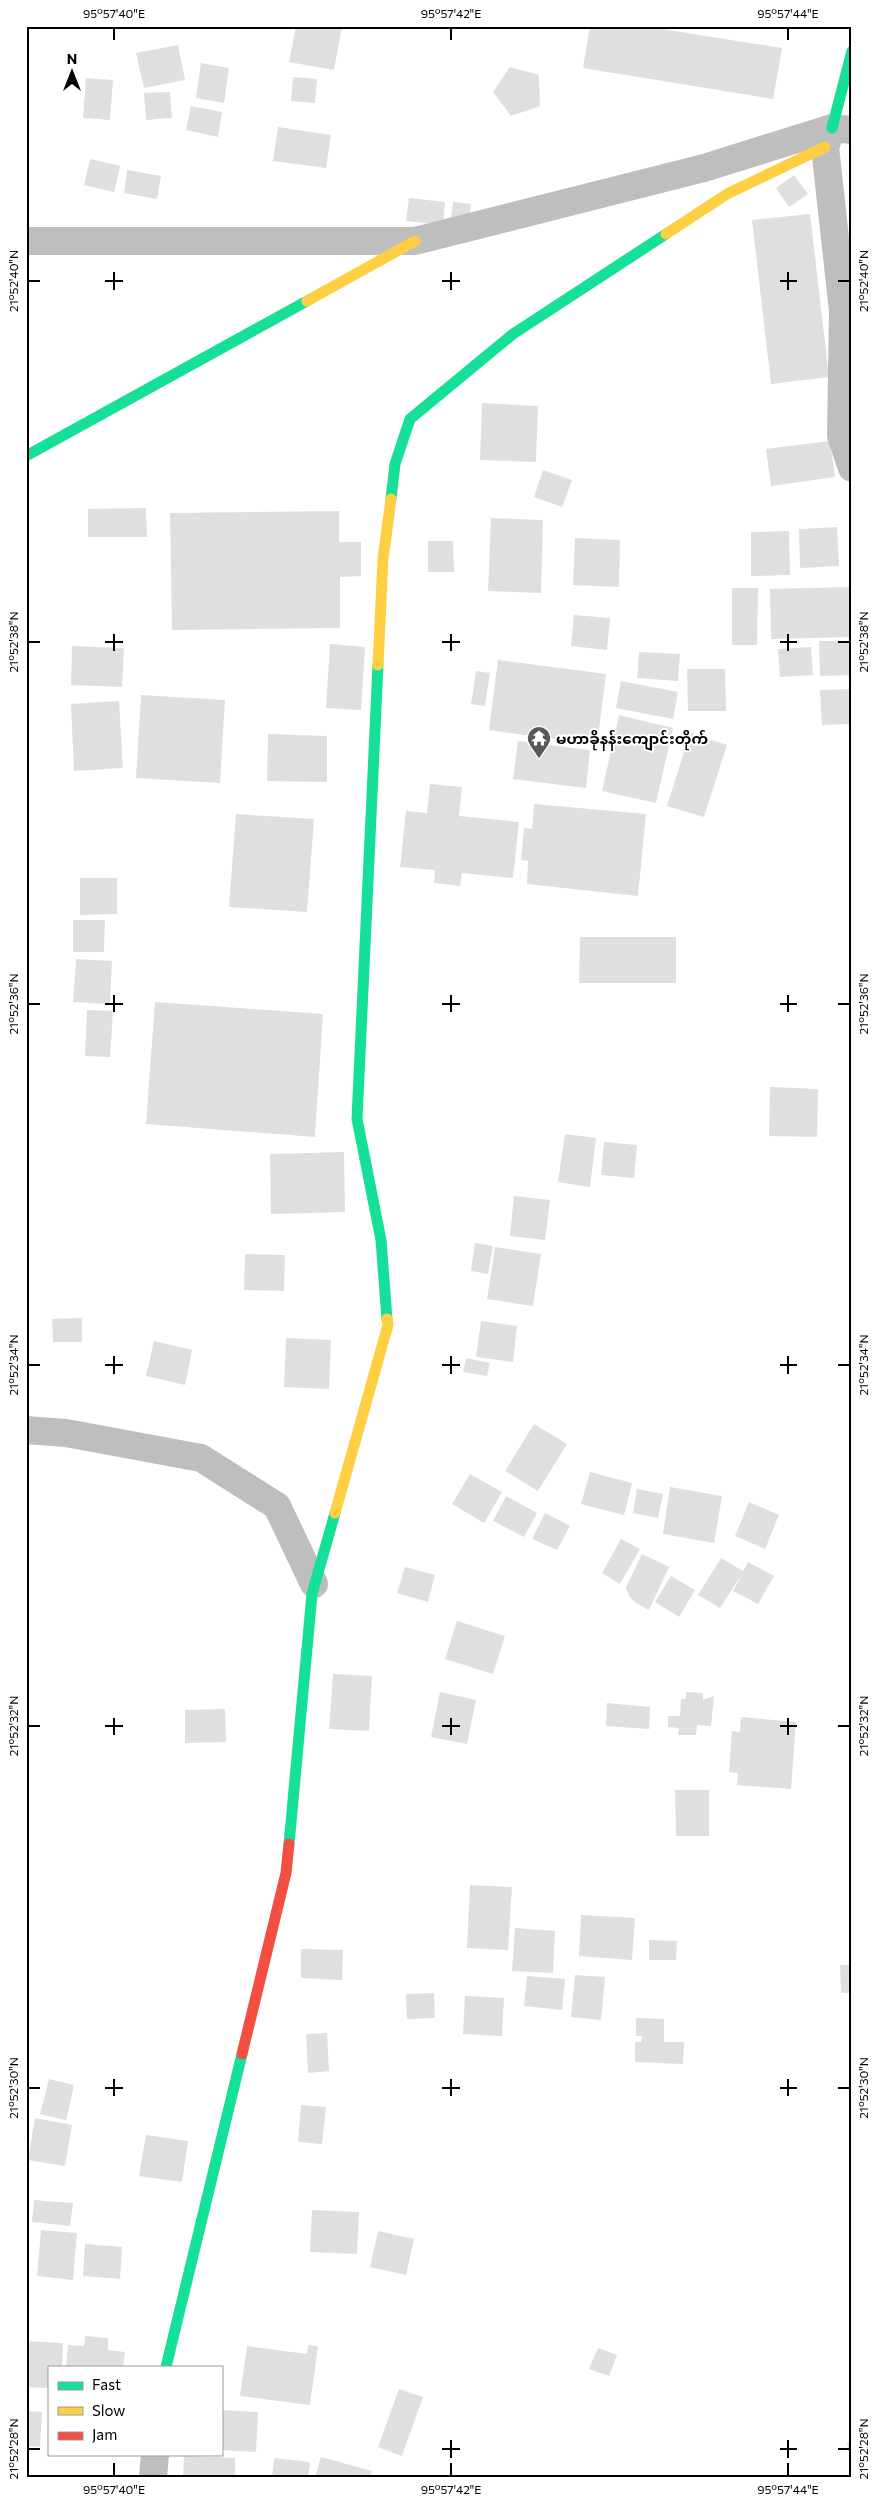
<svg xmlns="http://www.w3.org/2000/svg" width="878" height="2503" viewBox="0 0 878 2503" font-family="Commissioner,'Noto Sans Myanmar',sans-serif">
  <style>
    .building { fill: #dfdfdf }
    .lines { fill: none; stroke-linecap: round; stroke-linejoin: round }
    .street { stroke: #bebebe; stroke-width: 28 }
    .fast { stroke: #16e098; stroke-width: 11 }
    .slow { stroke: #ffcf43; stroke-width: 11 }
    .jam { stroke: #f24e42; stroke-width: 11 }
    .ticks { fill: none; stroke: #000; stroke-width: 2 }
    .labels { text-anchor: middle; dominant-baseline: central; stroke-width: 4; stroke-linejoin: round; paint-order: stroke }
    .poi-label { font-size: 15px; font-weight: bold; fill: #000; stroke: #fff; text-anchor: start }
    .neatline { fill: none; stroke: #000; stroke-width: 2 }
    .ticks-label { font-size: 12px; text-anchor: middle; fill: #000 }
  </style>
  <rect width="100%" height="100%" fill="#fff"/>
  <path class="building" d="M 296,26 L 342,26 L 334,70 L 289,62 Z
    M 590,26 L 643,26 L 782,48 L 773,99 L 583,68 Z
    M 178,45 L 185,80 L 144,88 L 136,53 Z
    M 201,63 L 229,68 L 224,103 L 196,98 Z
    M 510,67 L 539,75 L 540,106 L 511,116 L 493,92 Z
    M 293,77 L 317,79 L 315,103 L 291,101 Z
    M 86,78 L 113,80 L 110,120 L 83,118 Z
    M 170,92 L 172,118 L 146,120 L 144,93 Z
    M 191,106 L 222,112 L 218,137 L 186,130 Z
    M 278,127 L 331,135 L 326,168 L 273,161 Z
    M 90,159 L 120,166 L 114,192 L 84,185 Z
    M 127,170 L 161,176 L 157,199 L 124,193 Z
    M 794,175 L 808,194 L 789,207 L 776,188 Z
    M 409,198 L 445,202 L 443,225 L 406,221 Z
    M 453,202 L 471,204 L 469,221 L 451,219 Z
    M 810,214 L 829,377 L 771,384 L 752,220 Z
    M 482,403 L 538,406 L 536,462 L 480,460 Z
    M 830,441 L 835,477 L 771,486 L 766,449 Z
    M 543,470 L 572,480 L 562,507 L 534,497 Z
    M 146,508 L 147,537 L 88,537 L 88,509 Z
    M 339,511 L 339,542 L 361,542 L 361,576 L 340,577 L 340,628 L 172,630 L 170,513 Z
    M 491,518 L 543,520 L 541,593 L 488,591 Z
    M 837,527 L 839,566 L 800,568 L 799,529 Z
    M 789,531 L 790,575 L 751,576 L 751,532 Z
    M 575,538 L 620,540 L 619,587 L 573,585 Z
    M 428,541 L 453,541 L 454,572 L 428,572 Z
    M 849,587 L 850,637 L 771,639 L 770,589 Z
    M 732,588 L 758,588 L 757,645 L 732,645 Z
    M 574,615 L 610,618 L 607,650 L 571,646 Z
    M 819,641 L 852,641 L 852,675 L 820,676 Z
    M 330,644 L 365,647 L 361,710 L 326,708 Z
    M 72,646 L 124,648 L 122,687 L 71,685 Z
    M 811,647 L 813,675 L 780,677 L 778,649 Z
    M 639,652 L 680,654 L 678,681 L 637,678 Z
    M 498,660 L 606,674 L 597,745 L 489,730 Z
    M 687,669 L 725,669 L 726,711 L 688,711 Z
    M 476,671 L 490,673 L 485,706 L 471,704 Z
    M 621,681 L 678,692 L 673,719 L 616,708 Z
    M 852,689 L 852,724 L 822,725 L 820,690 Z
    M 141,695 L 225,700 L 220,783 L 136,778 Z
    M 119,701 L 123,768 L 74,771 L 71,704 Z
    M 619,715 L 673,728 L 656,803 L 602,791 Z
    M 690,733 L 727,745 L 704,817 L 667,806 Z
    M 268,734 L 327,736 L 327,782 L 267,781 Z
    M 518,741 L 590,750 L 586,788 L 513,779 Z
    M 430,784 L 462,787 L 459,816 L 519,822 L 513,878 L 462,873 L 460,886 L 434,883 L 435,870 L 400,867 L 406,811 L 427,813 Z
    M 534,804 L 646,814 L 638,896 L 527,884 L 528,861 L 521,860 L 524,828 L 532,829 Z
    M 236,814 L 314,819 L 307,912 L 229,907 Z
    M 80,878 L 117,878 L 117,914 L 80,915 Z
    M 73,920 L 105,920 L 104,952 L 73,952 Z
    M 580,937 L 676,937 L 676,983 L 579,983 Z
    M 76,959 L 112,961 L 110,1004 L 73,1002 Z
    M 155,1002 L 323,1014 L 315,1137 L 146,1124 Z
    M 87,1010 L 113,1011 L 110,1057 L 85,1056 Z
    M 770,1087 L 818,1089 L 817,1137 L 769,1136 Z
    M 565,1134 L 596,1138 L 590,1187 L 558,1182 Z
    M 604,1142 L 637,1145 L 634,1178 L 601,1175 Z
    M 344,1152 L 345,1212 L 271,1214 L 270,1154 Z
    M 514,1196 L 550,1200 L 545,1240 L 510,1236 Z
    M 475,1243 L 493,1246 L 488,1274 L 471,1271 Z
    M 495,1247 L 541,1254 L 533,1306 L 487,1299 Z
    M 245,1254 L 285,1255 L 284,1291 L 244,1290 Z
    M 82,1318 L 82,1342 L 53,1342 L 52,1319 Z
    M 481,1321 L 517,1326 L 513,1362 L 476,1357 Z
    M 286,1338 L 331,1340 L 329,1389 L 284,1387 Z
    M 154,1341 L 192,1350 L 185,1385 L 146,1376 Z
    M 466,1358 L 490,1363 L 487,1376 L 463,1372 Z
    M 534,1424 L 567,1444 L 538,1491 L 505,1471 Z
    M 590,1472 L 632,1483 L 624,1515 L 581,1504 Z
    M 470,1474 L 502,1492 L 484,1523 L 452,1504 Z
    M 670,1487 L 722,1496 L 714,1543 L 663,1534 Z
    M 637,1489 L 663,1494 L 658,1518 L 633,1513 Z
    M 506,1496 L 537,1513 L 524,1537 L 493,1521 Z
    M 749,1502 L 779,1515 L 765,1549 L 735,1536 Z
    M 545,1513 L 570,1526 L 557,1550 L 532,1539 Z
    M 621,1539 L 640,1549 L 620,1584 L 602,1573 Z
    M 642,1554 L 669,1567 L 649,1610 L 636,1603 L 629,1596 L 626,1587 Z
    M 721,1558 L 743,1571 L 748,1562 L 774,1576 L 758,1604 L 733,1591 L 742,1574 L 720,1608 L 698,1595 Z
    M 405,1567 L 435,1575 L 428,1602 L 397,1593 Z
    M 671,1576 L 695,1590 L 679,1617 L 655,1602 Z
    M 457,1621 L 505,1636 L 493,1674 L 445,1659 Z
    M 333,1674 L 372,1676 L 369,1731 L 329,1729 Z
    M 440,1692 L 476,1700 L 467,1744 L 431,1737 Z
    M 686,1692 L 703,1693 L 703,1700 L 714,1696 L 711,1726 L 697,1725 L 696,1735 L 678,1735 L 679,1728 L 668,1727 L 668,1716 L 680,1716 L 681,1699 L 686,1699 Z
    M 607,1703 L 650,1707 L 649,1729 L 606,1726 Z
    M 225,1709 L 226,1742 L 185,1743 L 185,1710 Z
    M 741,1717 L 796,1722 L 791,1789 L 737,1785 L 738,1773 L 729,1772 L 732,1731 L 740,1732 Z
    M 675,1790 L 709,1790 L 709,1836 L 676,1836 Z
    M 470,1885 L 512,1887 L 508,1950 L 467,1948 Z
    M 581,1915 L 635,1918 L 632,1960 L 579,1956 Z
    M 515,1928 L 555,1931 L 553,1973 L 512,1971 Z
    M 649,1940 L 677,1941 L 676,1960 L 649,1960 Z
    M 301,1949 L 343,1950 L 342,1980 L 301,1978 Z
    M 840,1965 L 852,1965 L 852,1993 L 841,1993 Z
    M 575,1975 L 605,1977 L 601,2020 L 571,2017 Z
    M 527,1976 L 565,1979 L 562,2010 L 524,2006 Z
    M 434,1993 L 435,2018 L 407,2019 L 406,1994 Z
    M 465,1996 L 504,1998 L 502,2036 L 463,2034 Z
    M 636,2018 L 664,2019 L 664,2042 L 684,2042 L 683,2064 L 635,2062 L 635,2042 L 641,2042 L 642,2036 L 636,2036 Z
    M 327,2033 L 329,2071 L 308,2073 L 306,2034 Z
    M 49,2079 L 74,2085 L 66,2120 L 40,2114 Z
    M 301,2105 L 326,2107 L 322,2144 L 298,2142 Z
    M 35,2118 L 72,2125 L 65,2166 L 28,2160 Z
    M 146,2135 L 188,2141 L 182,2182 L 139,2176 Z
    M 34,2200 L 73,2203 L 70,2226 L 32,2222 Z
    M 312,2210 L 359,2212 L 357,2254 L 310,2252 Z
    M 41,2230 L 77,2233 L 73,2280 L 37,2276 Z
    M 378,2231 L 414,2239 L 406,2275 L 370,2267 Z
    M 85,2244 L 122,2247 L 120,2279 L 83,2276 Z
    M 85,2336 L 108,2338 L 108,2350 L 125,2352 L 123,2367 L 66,2367 L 68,2345 L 84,2346 Z
    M 26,2341 L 63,2343 L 62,2367 L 49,2367 L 49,2388 L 26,2387 Z
    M 308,2345 L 318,2346 L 310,2405 L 240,2396 L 247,2346 L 307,2354 Z
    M 598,2348 L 617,2355 L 609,2376 L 589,2369 Z
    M 399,2389 L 423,2397 L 402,2456 L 378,2447 Z
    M 221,2410 L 258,2412 L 256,2452 L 221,2450 Z
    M 26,2411 L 42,2412 L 40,2447 L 26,2446 Z
    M 852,2441 L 852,2464 L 851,2464 L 847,2442 Z
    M 184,2456 L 235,2458 L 235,2477 L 183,2477 Z
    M 321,2457 L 372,2471 L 370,2477 L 315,2477 Z
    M 274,2458 L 310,2462 L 308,2477 L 272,2477 Z"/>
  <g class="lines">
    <path class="street" d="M 832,128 L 825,147 L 843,311 L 841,436 L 852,468
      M 26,241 L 415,241 L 704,168 L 832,128 L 852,130
      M 26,1430 L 66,1433 L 201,1458 L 277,1506 L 314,1584
      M 153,2477 L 155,2454"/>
    <path class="fast" d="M 832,128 L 852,51
      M 26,456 L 307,301
      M 391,499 L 395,464 L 410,419 L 513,334 L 666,234
      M 378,665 L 357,1119 L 381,1240 L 387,1319
      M 289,1844 L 312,1594 L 335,1513
      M 166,2367 L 242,2054"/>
    <path class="slow" d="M 666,234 L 727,194 L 825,147
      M 307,301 L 415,241
      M 378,665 L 383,559 L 391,499
      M 335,1513 L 388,1325 L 387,1319"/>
    <path class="jam" d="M 242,2054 L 286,1873 L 289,1844"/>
  </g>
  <path class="ticks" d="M 114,28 L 114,40M 451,28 L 451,40M 788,28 L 788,40M 114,272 L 114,290M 451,272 L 451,290M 788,272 L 788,290M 28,281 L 40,281M 105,281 L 123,281M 442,281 L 460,281M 780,281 L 797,281M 838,281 L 850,281M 114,634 L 114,651M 451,634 L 451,651M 788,634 L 788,651M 28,642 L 40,642M 105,642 L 123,642M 442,642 L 460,642M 780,642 L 797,642M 838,642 L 850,642M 114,995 L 114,1012M 451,995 L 451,1012M 788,995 L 788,1012M 28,1004 L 40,1004M 105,1004 L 123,1004M 442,1004 L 460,1004M 780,1004 L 797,1004M 838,1004 L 850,1004M 114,1356 L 114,1374M 451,1356 L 451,1374M 788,1356 L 788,1374M 28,1365 L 40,1365M 105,1365 L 123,1365M 442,1365 L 460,1365M 780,1365 L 797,1365M 838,1365 L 850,1365M 114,1718 L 114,1735M 451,1718 L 451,1735M 788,1718 L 788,1735M 28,1726 L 40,1726M 105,1726 L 123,1726M 442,1726 L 460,1726M 780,1726 L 797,1726M 838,1726 L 850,1726M 114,2079 L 114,2096M 451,2079 L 451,2096M 788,2079 L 788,2096M 28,2088 L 40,2088M 105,2088 L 123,2088M 442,2088 L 460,2088M 780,2088 L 797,2088M 838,2088 L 850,2088M 451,2440 L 451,2458M 788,2440 L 788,2458M 28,2449 L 40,2449M 442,2449 L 460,2449M 780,2449 L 797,2449M 838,2449 L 850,2449M 114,2463 L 114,2476M 451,2463 L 451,2476M 788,2463 L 788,2476"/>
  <defs>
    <g id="temple-pin" transform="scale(1.25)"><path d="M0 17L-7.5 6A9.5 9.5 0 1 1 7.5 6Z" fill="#595959" stroke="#fff"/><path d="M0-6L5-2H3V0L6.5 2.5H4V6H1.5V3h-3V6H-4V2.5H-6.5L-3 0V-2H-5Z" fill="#fff"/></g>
  </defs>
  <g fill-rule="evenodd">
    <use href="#temple-pin" x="539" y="738"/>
  </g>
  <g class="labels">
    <g class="poi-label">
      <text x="556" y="738">မဟာခိုနန်းကျောင်းတိုက်</text>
    </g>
  </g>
  <rect width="878" height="2503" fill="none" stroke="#ffffff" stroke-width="55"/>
  <rect x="48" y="2366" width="175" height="90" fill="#ffffff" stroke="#999999"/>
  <rect x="58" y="2382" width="25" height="8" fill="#16e098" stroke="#999999"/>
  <text x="92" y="2390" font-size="15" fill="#000000">Fast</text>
  <rect x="58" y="2407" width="25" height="8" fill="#ffcf43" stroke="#999999"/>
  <text x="92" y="2416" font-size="15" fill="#000000">Slow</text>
  <rect x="58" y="2432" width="25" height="8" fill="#f24e42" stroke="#999999"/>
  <text x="92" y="2440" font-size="15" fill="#000000">Jam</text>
  <g transform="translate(72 72)" stroke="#ffffff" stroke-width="4" paint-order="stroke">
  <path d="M0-4L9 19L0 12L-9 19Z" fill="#000000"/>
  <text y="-8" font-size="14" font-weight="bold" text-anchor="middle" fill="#000000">N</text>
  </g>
  <rect x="28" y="28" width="822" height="2448" class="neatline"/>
  <g class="ticks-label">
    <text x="114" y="18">95°57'40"E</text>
    <text x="451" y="18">95°57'42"E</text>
    <text x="788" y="18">95°57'44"E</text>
    <text transform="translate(14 281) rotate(-90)" y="4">21°52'40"N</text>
    <text transform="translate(864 281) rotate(-90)" y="4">21°52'40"N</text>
    <text transform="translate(14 642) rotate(-90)" y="4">21°52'38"N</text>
    <text transform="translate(864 642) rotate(-90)" y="4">21°52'38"N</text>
    <text transform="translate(14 1004) rotate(-90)" y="4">21°52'36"N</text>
    <text transform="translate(864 1004) rotate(-90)" y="4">21°52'36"N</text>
    <text transform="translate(14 1365) rotate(-90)" y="4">21°52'34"N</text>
    <text transform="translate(864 1365) rotate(-90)" y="4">21°52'34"N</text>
    <text transform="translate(14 1726) rotate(-90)" y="4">21°52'32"N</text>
    <text transform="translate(864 1726) rotate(-90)" y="4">21°52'32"N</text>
    <text transform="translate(14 2088) rotate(-90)" y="4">21°52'30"N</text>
    <text transform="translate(864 2088) rotate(-90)" y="4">21°52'30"N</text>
    <text transform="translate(14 2449) rotate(-90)" y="4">21°52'28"N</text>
    <text transform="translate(864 2449) rotate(-90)" y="4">21°52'28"N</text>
    <text x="114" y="2494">95°57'40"E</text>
    <text x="451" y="2494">95°57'42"E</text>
    <text x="788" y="2494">95°57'44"E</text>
  </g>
</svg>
